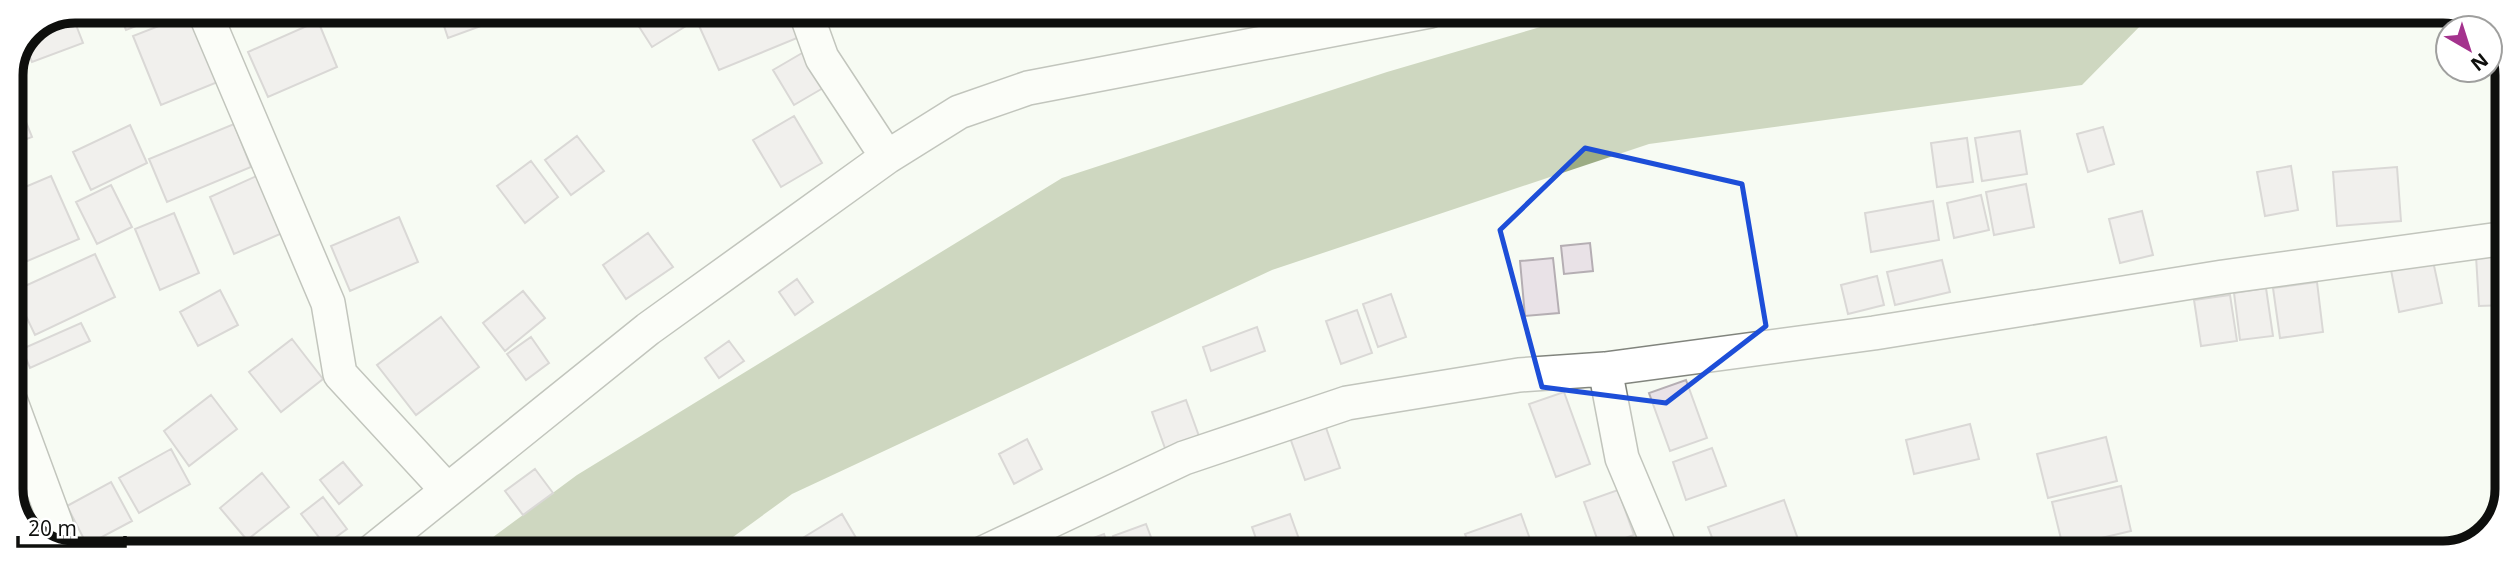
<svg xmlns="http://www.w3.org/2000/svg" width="2518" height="564" viewBox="0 0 2518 564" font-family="'Open Sans',sans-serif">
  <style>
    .water { fill: #9cac84 }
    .building { fill: #e9e2e7; stroke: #b5aeb3; stroke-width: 2 }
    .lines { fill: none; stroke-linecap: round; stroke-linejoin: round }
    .street-casing { stroke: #81847d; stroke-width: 36 }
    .street { stroke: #fff; stroke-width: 33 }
    .marked { fill: none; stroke: #1d4ed8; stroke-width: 5; stroke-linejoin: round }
    .rim { fill: none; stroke: #0e0f0d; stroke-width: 9 }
  </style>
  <rect width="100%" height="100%" fill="#f7fbf3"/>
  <path class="water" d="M 1595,11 L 2211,12 L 2149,17 L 2082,85 L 1649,144 L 1272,270 L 792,494 L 711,553 L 473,552 L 577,475 L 1062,178 L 1387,72 Z"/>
  <path class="building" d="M 118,11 L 174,11 L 126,30 Z
    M 197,11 L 230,77 L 161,105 L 133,36 Z
    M 439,11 L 522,11 L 448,38 Z
    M 629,11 L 705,11 L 707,13 L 652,47 Z
    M 718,11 L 793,11 L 802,36 L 719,70 L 696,19 Z
    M 829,11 L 871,11 L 872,13 L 833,25 Z
    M 71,12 L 83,43 L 32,62 L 24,42 L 30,29 Z
    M 318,21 L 337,67 L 268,97 L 248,52 Z
    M 809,49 L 830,84 L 794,105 L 773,70 Z
    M 16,97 L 32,137 L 11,145 L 11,99 Z
    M 794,116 L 822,163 L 781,187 L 753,140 Z
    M 234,124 L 251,167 L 167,202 L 149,159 Z
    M 130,125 L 147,163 L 91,190 L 73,152 Z
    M 2103,127 L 2114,164 L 2088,172 L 2077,134 Z
    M 2020,131 L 2027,174 L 1982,181 L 1975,138 Z
    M 577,136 L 604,171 L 571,195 L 545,160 Z
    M 1967,138 L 1973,182 L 1937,187 L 1931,143 Z
    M 531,161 L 558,197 L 525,223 L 497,186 Z
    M 2291,166 L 2298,210 L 2265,216 L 2257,172 Z
    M 2397,167 L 2401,221 L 2337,226 L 2333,172 Z
    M 261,174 L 287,231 L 234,254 L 210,197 Z
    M 51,176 L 79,239 L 11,268 L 11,193 Z
    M 2026,184 L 2034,227 L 1994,235 L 1986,192 Z
    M 111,185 L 132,227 L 97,244 L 76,202 Z
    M 1981,195 L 1989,230 L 1954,238 L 1947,203 Z
    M 1933,201 L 1939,240 L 1871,252 L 1865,213 Z
    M 2142,211 L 2153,255 L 2120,263 L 2109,219 Z
    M 174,213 L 199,273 L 160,290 L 135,229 Z
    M 399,217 L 418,262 L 350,291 L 331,246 Z
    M 648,233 L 673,267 L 626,299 L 603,265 Z
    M 1590,243 L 1593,271 L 1564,274 L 1561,246 Z
    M 95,254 L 115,297 L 35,335 L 14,291 Z
    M 2507,255 L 2507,305 L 2479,306 L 2476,256 Z
    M 1553,258 L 1559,313 L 1525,316 L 1520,261 Z
    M 1942,260 L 1950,292 L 1895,305 L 1887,272 Z
    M 2433,261 L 2442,303 L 2399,312 L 2391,270 Z
    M 1877,276 L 1884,305 L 1848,314 L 1841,285 Z
    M 797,279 L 813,302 L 795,315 L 779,292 Z
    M 2317,282 L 2323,332 L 2280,338 L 2273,288 Z
    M 2266,288 L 2273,336 L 2240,340 L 2234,293 Z
    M 220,290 L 238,325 L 198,346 L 180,312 Z
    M 523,291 L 545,318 L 505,351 L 483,323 Z
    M 1391,294 L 1406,337 L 1378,347 L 1363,304 Z
    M 2230,295 L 2237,341 L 2201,346 L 2194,300 Z
    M 1357,310 L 1372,353 L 1341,364 L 1326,321 Z
    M 441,317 L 479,367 L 416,415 L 377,365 Z
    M 81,323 L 90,341 L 30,368 L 22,349 Z
    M 1257,327 L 1265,351 L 1211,371 L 1203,347 Z
    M 531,337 L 549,363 L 526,380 L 507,354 Z
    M 292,339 L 323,379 L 281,412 L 249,372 Z
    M 729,341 L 744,361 L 719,378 L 705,358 Z
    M 1686,380 L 1707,438 L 1670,451 L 1649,393 Z
    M 1564,392 L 1590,464 L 1556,477 L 1529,404 Z
    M 211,395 L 237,429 L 189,466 L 164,431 Z
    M 1186,400 L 1200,439 L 1166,451 L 1152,412 Z
    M 1323,419 L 1340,468 L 1305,480 L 1288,432 Z
    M 1970,424 L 1979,459 L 1914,474 L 1906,440 Z
    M 2106,437 L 2117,481 L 2048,498 L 2037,454 Z
    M 1027,439 L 1042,469 L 1014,484 L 999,454 Z
    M 1712,448 L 1726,486 L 1686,500 L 1673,462 Z
    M 171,449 L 190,484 L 139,513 L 119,478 Z
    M 19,462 L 31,486 L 11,496 L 11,467 Z
    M 343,462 L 362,485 L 339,504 L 320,480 Z
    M 535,469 L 553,493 L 523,515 L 505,491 Z
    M 262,473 L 289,507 L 247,540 L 220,508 Z
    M 111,482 L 132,521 L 87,545 L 67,506 Z
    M 2121,486 L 2131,531 L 2063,547 L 2052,502 Z
    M 1618,490 L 1634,535 L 1600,547 L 1584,502 Z
    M 323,497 L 347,529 L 325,545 L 301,514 Z
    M 1784,500 L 1800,545 L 1779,553 L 1718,553 L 1708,527 Z
    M 842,514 L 865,553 L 809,553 L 801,539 Z
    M 1290,514 L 1304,553 L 1261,553 L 1252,527 Z
    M 1521,514 L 1535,553 L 1472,553 L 1465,534 Z
    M 1146,524 L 1157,553 L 1119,553 L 1113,536 Z
    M 1104,534 L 1110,553 L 1068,553 L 1066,548 Z
    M 794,543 L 800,553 L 779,553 Z"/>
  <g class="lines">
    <g class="street-casing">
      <path id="street" d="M 204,11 L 328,303 L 340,374 L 447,490
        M 805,11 L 822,58 L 887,157
        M 1605,369 L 1622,458 L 1662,553
        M 11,402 L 56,524
        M 371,552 L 648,329 L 887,157 L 959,112 L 1028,88 L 1430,11
        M 983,553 L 1184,458 L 1347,403 L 1519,375 L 1605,369 L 1874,333 L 2223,277 L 2507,238"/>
    </g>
    <use href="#street" class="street"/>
  </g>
  <path d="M0 0H2518V564H0ZM 1585,148 L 1742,184 L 1766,326 L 1666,403 L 1542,387 L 1500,230 Z" fill="#f7fbf3" fill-opacity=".55" fill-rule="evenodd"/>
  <path class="marked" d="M 1585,148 L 1742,184 L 1766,326 L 1666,403 L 1542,387 L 1500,230 Z"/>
  <path d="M0 0H2518V564H0ZM75 23H2443A52 52 0 0 1 2495 75V489A52 52 0 0 1 2443 541H75A52 52 0 0 1 23 489V75A52 52 0 0 1 75 23Z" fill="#fff" fill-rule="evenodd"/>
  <path class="rim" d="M75 23H2443A52 52 0 0 1 2495 75V489A52 52 0 0 1 2443 541H75A52 52 0 0 1 23 489V75A52 52 0 0 1 75 23Z"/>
  <g transform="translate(2469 49) rotate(141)"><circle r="33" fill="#ffffff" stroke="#9f9f9e" stroke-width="2"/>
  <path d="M0-5L12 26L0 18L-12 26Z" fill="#a4328d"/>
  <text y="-10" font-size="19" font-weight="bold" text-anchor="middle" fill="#0e0f0d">N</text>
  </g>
  <path d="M18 536v10h107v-10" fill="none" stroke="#0e0f0d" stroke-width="3.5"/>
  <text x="28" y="536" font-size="21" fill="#0e0f0d" stroke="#ffffff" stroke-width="5" paint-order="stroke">20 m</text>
</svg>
